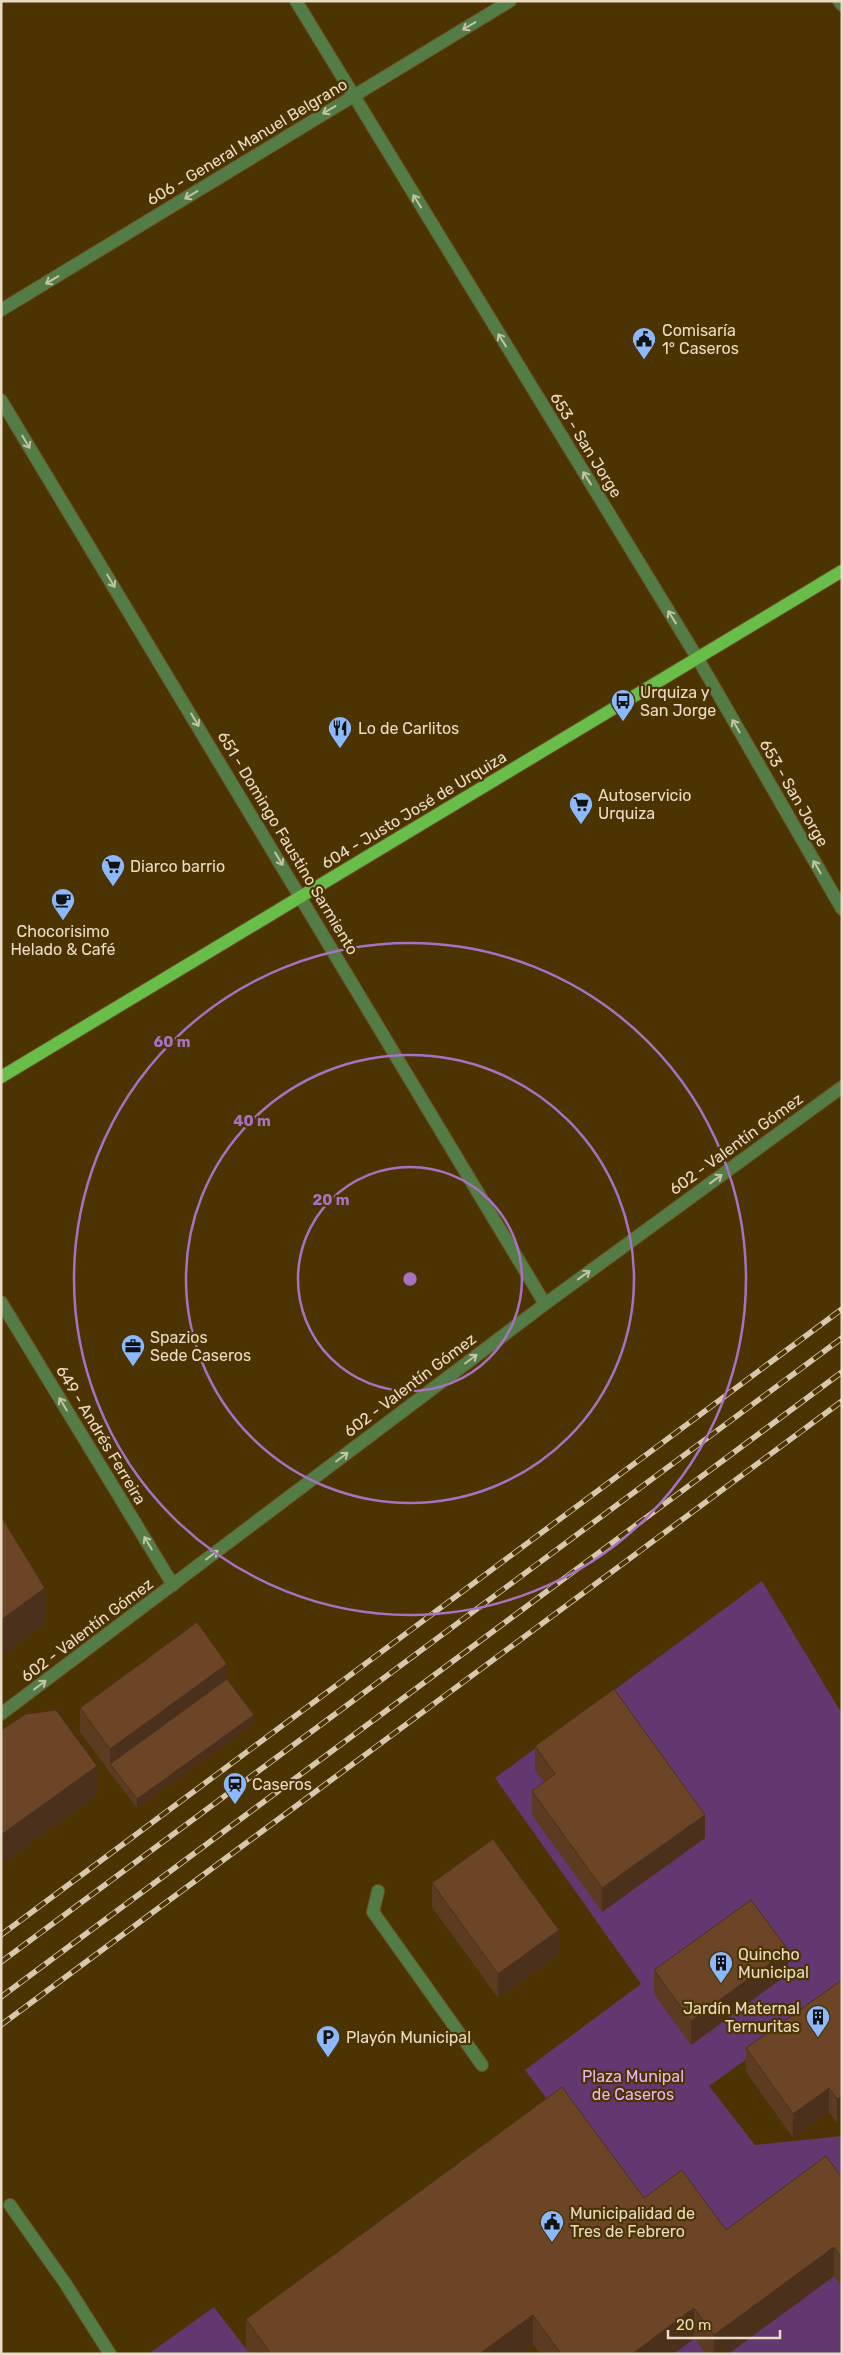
<svg xmlns="http://www.w3.org/2000/svg" width="843" height="2355" viewBox="0 0 843 2355" font-family="Rubik,sans-serif">
  <style>
    .green { fill: #633870 }
    .lines { fill: none; stroke-linecap: round; stroke-linejoin: round }
    .minor-casing { stroke: #685125; stroke-width: 14 }
    .major-casing { stroke: #685125; stroke-width: 14 }
    .minor { stroke: #547c46; stroke-width: 12 }
    .major { stroke: #69bd49; stroke-width: 12 }
    .rail-casing { stroke: #d7c7ad; stroke-width: 5.5 }
    .rail { stroke: #4c3302; stroke-width: 4; stroke-dasharray: 11; stroke-linecap: butt }
    .wall { fill: #5c3b21 }
    .shaded-wall { fill: #4b301b }
    .building { fill: #6b4526; stroke: #4b301b }
    .oneway { stroke: #c4c3a4 }
    .ring { fill: none; stroke: #a772c1; stroke-width: 2.5 }
    .labels { text-anchor: middle; dominant-baseline: central; stroke-width: 4.5; stroke-linejoin: round; paint-order: stroke }
    .street-label { font-size: 16px; fill: #eadbc4; stroke: #4c3302 }
    .poi-label { font-size: 16px; fill: #eadbc4; stroke: #4c3302; text-anchor: start }
    .park-label { font-size: 16px; fill: #e8b6f7; stroke: #4c3302 }
    .centre { fill: #a772c1; stroke: #4c3302; stroke-width: 2.5 }
    .ring-label { font-size: 15px; text-anchor: middle; font-weight: bold; fill: #a772c1; stroke: #4c3302; stroke-width: 4.5; stroke-linejoin: round; paint-order: stroke }
  </style>
  <rect width="100%" height="100%" fill="#4c3302"/>
  <path class="green" d="M 762,1581 L 842,1714 L 842,1991 L 709,2086 L 755,2145 L 842,2136 L 842,2207 L 726,2259 L 644,2227 L 525,2070 L 641,1984 L 495,1778 Z
    M 834,2276 L 842,2286 L 842,2354 L 728,2354 Z
    M 214,2307 L 250,2354 L 148,2354 L 154,2350 Z
    M 695,2338 L 706,2354 L 673,2354 Z"/>
  <g class="lines">
    <g class="minor-casing">
      <path id="minor" d="M 296,1 L 698,659 L 842,909
        M 839,1 L 842,5
        M 1,310 L 510,1
        M 1,400 L 545,1304
        M 1,1302 L 173,1585
        M 1,1714 L 545,1304 L 842,1087
        M 378,1891 L 373,1912 L 482,2065
        M 10,2205 L 65,2283 L 110,2354"/>
    </g>
    <g class="major-casing">
      <path id="major" d="M 1,1077 L 842,571"/>
    </g>
    <use href="#minor" class="minor"/>
    <use href="#major" class="major"/>
    <g class="rail-casing">
      <path id="rail" d="M 1,1935 L 842,1309
        M 1,1962 L 842,1338
        M 1,1997 L 842,1372
        M 1,2025 L 842,1401"/>
    </g>
    <use href="#rail" class="rail"/>
  </g>
  <path class="wall" d="M 227,1679 L 254,1724 L 137,1808 L 110,1773 L 80,1732 L 80,1708 Z
    M 535,1746 L 705,1838 L 602,1912 L 532,1815 L 532,1791 L 544,1782 L 535,1770 Z
    M 432,1883 L 559,1954 L 498,1998 L 432,1907 Z
    M 654,1970 L 788,1974 L 691,2045 L 654,1994 Z
    M 842,1980 L 842,2120 L 837,2123 L 829,2112 L 793,2138 L 746,2072 L 746,2048 Z
    M 842,2178 L 842,2286 L 841,2286 L 834,2276 L 728,2354 L 706,2354 L 694,2338 L 673,2354 L 540,2354 L 533,2344 L 520,2354 L 250,2354 L 246,2348 L 246,2319 L 644,2198 L 726,2230 Z"/>
  <path class="shaded-wall" d="M 45,1588 L 45,1624 L 1,1657 L 1,1620 Z
    M 227,1664 L 227,1688 L 110,1764 L 110,1749 Z
    M 254,1715 L 254,1724 L 137,1808 L 137,1799 Z
    M 97,1766 L 97,1795 L 1,1865 L 1,1835 Z
    M 705,1815 L 705,1838 L 602,1912 L 602,1888 Z
    M 559,1930 L 559,1954 L 498,1998 L 498,1974 Z
    M 788,1950 L 788,1974 L 691,2045 L 691,2021 Z
    M 829,2088 L 829,2112 L 793,2138 L 793,2114 Z
    M 842,2096 L 842,2120 L 837,2123 L 837,2099 Z
    M 834,2247 L 834,2276 L 728,2354 L 714,2354 L 714,2335 Z
    M 842,2256 L 842,2286 L 841,2286 L 841,2257 Z
    M 694,2308 L 694,2338 L 673,2354 L 632,2354 Z
    M 533,2315 L 533,2344 L 520,2354 L 479,2354 Z"/>
  <path class="building" d="M 1,1516 L 45,1588 L 1,1620 Z
    M 197,1622 L 227,1664 L 110,1749 L 80,1708 Z
    M 227,1679 L 254,1715 L 137,1799 L 110,1764 Z
    M 614,1689 L 705,1815 L 602,1888 L 532,1791 L 555,1774 L 535,1746 Z
    M 56,1710 L 97,1766 L 1,1835 L 1,1730 L 26,1714 Z
    M 493,1839 L 559,1930 L 498,1974 L 432,1883 Z
    M 751,1900 L 788,1950 L 691,2021 L 654,1970 Z
    M 842,1980 L 842,2096 L 837,2099 L 829,2088 L 793,2114 L 746,2048 Z
    M 562,2087 L 644,2198 L 682,2170 L 726,2230 L 826,2156 L 842,2178 L 842,2256 L 841,2257 L 834,2247 L 714,2335 L 694,2308 L 632,2354 L 561,2354 L 533,2315 L 479,2354 L 271,2354 L 246,2319 Z"/>
  <defs><path id="oneway-shaft" d="M-6 0H5M1.5-3L5.5 0L1.5 3" fill="none" stroke-width="1.6" stroke-linecap="round" stroke-linejoin="round" transform="scale(1.25)"/></defs>
  <g class="oneway">
    <use href="#oneway-shaft" transform="translate(469 26) rotate(149)"/>
    <use href="#oneway-shaft" transform="translate(329 110) rotate(149)"/>
    <use href="#oneway-shaft" transform="translate(191 195) rotate(149)"/>
    <use href="#oneway-shaft" transform="translate(417 201) rotate(-122)"/>
    <use href="#oneway-shaft" transform="translate(52 280) rotate(149)"/>
    <use href="#oneway-shaft" transform="translate(502 340) rotate(-122)"/>
    <use href="#oneway-shaft" transform="translate(26 442) rotate(59)"/>
    <use href="#oneway-shaft" transform="translate(587 478) rotate(-122)"/>
    <use href="#oneway-shaft" transform="translate(111 581) rotate(59)"/>
    <use href="#oneway-shaft" transform="translate(672 617) rotate(-122)"/>
    <use href="#oneway-shaft" transform="translate(195 720) rotate(59)"/>
    <use href="#oneway-shaft" transform="translate(736 726) rotate(-120)"/>
    <use href="#oneway-shaft" transform="translate(279 859) rotate(59)"/>
    <use href="#oneway-shaft" transform="translate(817 867) rotate(-120)"/>
    <use href="#oneway-shaft" transform="translate(716 1179) rotate(-36)"/>
    <use href="#oneway-shaft" transform="translate(584 1275) rotate(-36)"/>
    <use href="#oneway-shaft" transform="translate(471 1359) rotate(-37)"/>
    <use href="#oneway-shaft" transform="translate(63 1404) rotate(-121)"/>
    <use href="#oneway-shaft" transform="translate(342 1457) rotate(-37)"/>
    <use href="#oneway-shaft" transform="translate(148 1543) rotate(-121)"/>
    <use href="#oneway-shaft" transform="translate(212 1555) rotate(-37)"/>
    <use href="#oneway-shaft" transform="translate(40 1685) rotate(-37)"/>
  </g>
  <g class="ring">
    <circle cx="410" cy="1279" r="112"/>
    <circle cx="410" cy="1279" r="224"/>
    <circle cx="410" cy="1279" r="336"/>
  </g>
  <defs>
    <g id="civic-pin" transform="scale(1.25)"><path d="M0 17L-7.5 6A9.5 9.5 0 1 1 7.5 6Z" fill="#8cb9fc" stroke="#4c3302"/><path d="M-.6-6.5H3V-4.5H.6V-3L4-1V1h2V6H-6V1h2V-1L-.6-3ZM-1.2 2.5V6h2.4V2.5Z" fill="#111"/></g>
    <g id="bus-pin" transform="scale(1.25)"><path d="M0 17L-7.5 6A9.5 9.5 0 1 1 7.5 6Z" fill="#8cb9fc" stroke="#4c3302"/><path d="M-5-6H5V4H4V6H2V4H-2V6H-4V4H-5ZM-3.5-4V0h7V-4ZM-3.5 1.2v1.5H-2V1.2ZM2 1.2v1.5H3.5V1.2Z" fill="#111"/></g>
    <g id="restaurant-pin" transform="scale(1.25)"><path d="M0 17L-7.5 6A9.5 9.5 0 1 1 7.5 6Z" fill="#8cb9fc" stroke="#4c3302"/><path d="M-5-6h1v4h1v-4h1v4h1v-4h1v5L-1.5 .5V6h-2V.5L-5-1ZM5-6V6H3V1.5H1.5Q1.5-4 5-6Z" fill="#111"/></g>
    <g id="supermarket-pin" transform="scale(1.25)"><path d="M0 17L-7.5 6A9.5 9.5 0 1 1 7.5 6Z" fill="#8cb9fc" stroke="#4c3302"/><path d="M-6-5.5h2.5l.6 2H6L4.5 2H-2.5L-4.4-4H-6ZM-1.5 3.2a1.3 1.3 0 1 0 .1 0ZM3 3.2a1.3 1.3 0 1 0 .1 0Z" fill="#111"/></g>
    <g id="cafe-pin" transform="scale(1.25)"><path d="M0 17L-7.5 6A9.5 9.5 0 1 1 7.5 6Z" fill="#8cb9fc" stroke="#4c3302"/><path d="M-5.5-4.5H6V0H3Q3 3.5 0 3.5H-2.5Q-5.5 3.5-5.5 0ZM3-3.2v2h1.7v-2ZM-6 4.5H4V6H-6Z" fill="#111"/></g>
    <g id="office-pin" transform="scale(1.25)"><path d="M0 17L-7.5 6A9.5 9.5 0 1 1 7.5 6Z" fill="#8cb9fc" stroke="#4c3302"/><path d="M-6-3h4V-5.5h4V-3h4V5H-6ZM-1-4.5V-3h2v-1.5ZM-6 0V1H6V0Z" fill="#111"/></g>
    <g id="station-pin" transform="scale(1.25)"><path d="M0 17L-7.5 6A9.5 9.5 0 1 1 7.5 6Z" fill="#8cb9fc" stroke="#4c3302"/><path d="M-3-6H3Q5-6 5-4V2Q5 4 3 4L4.5 6H3L1.5 4h-3L-3 6H-4.5L-3 4Q-5 4-5 2V-4Q-5-6-3-6ZM-3.5-4v3h7v-3ZM-3.5 1v1.5H-2V1ZM2 1v1.5H3.5V1Z" fill="#111"/></g>
    <g id="building-pin" transform="scale(1.25)"><path d="M0 17L-7.5 6A9.5 9.5 0 1 1 7.5 6Z" fill="#8cb9fc" stroke="#4c3302"/><path d="M-4-6H4V6H1V3H-1V6H-4ZM-2.5-4.3h1.7v1.8h-1.7ZM.8-4.3h1.7v1.8H.8ZM-2.5-1h1.7V.8h-1.7ZM.8-1h1.7V.8H.8Z" fill="#111"/></g>
    <g id="parking-pin" transform="scale(1.25)"><path d="M0 17L-7.5 6A9.5 9.5 0 1 1 7.5 6Z" fill="#8cb9fc" stroke="#4c3302"/><path d="M-3.5-5.5H1a3.5 3.5 0 0 1 0 7H-1V5.5H-3.5ZM-1-3.4V-.6H.8a1.4 1.4 0 0 0 0-2.8Z" fill="#111"/></g>
  </defs>
  <g fill-rule="evenodd">
    <use href="#civic-pin" x="644" y="339"/>
    <use href="#bus-pin" x="623" y="701"/>
    <use href="#restaurant-pin" x="340" y="728"/>
    <use href="#supermarket-pin" x="581" y="804"/>
    <use href="#supermarket-pin" x="113" y="866"/>
    <use href="#cafe-pin" x="63" y="900"/>
    <use href="#office-pin" x="133" y="1346"/>
    <use href="#station-pin" x="235" y="1784"/>
    <use href="#building-pin" x="721" y="1963"/>
    <use href="#building-pin" x="818" y="2017"/>
    <use href="#parking-pin" x="328" y="2037"/>
    <use href="#civic-pin" x="552" y="2222"/>
  </g>
  <g class="labels">
    <g class="street-label">
      <text transform="translate(247 142) rotate(-31)">606 - General Manuel Belgrano</text>
      <text transform="translate(586 445) rotate(58)">653 - San Jorge</text>
      <text transform="translate(794 793) rotate(60)">653 - San Jorge</text>
      <text transform="translate(414 810) rotate(-31)">604 - Justo José de Urquiza</text>
      <text transform="translate(288 843) rotate(59)">651 - Domingo Faustino Sarmiento</text>
      <text transform="translate(736 1144) rotate(-36)">602 - Valentín Gómez</text>
      <text transform="translate(410 1385) rotate(-37)">602 - Valentín Gómez</text>
      <text transform="translate(101 1435) rotate(59)">649 - Andrés Ferreira</text>
      <text transform="translate(87 1630) rotate(-37)">602 - Valentín Gómez</text>
    </g>
    <g class="poi-label">
      <text x="662" y="330">Comisaría<tspan x="662" dy="18">1° Caseros</tspan></text>
      <text x="640" y="692">Urquiza y<tspan x="640" dy="18">San Jorge</tspan></text>
      <text x="358" y="728">Lo de Carlitos</text>
      <text x="598" y="795">Autoservicio<tspan x="598" dy="18">Urquiza</tspan></text>
      <text x="130" y="866">Diarco barrio</text>
      <text x="63" y="931" text-anchor="middle">Chocorisimo<tspan x="63" dy="18">Helado &amp; Café</tspan></text>
      <text x="150" y="1337">Spazios<tspan x="150" dy="18">Sede Caseros</tspan></text>
      <text x="252" y="1784">Caseros</text>
      <text x="738" y="1954">Quincho<tspan x="738" dy="18">Municipal</tspan></text>
      <text x="800" y="2008" text-anchor="end">Jardín Maternal<tspan x="800" dy="18">Ternuritas</tspan></text>
      <text x="346" y="2037">Playón Municipal</text>
      <text x="570" y="2213">Municipalidad de<tspan x="570" dy="18">Tres de Febrero</tspan></text>
    </g>
    <g class="park-label">
      <text x="633" y="2076">Plaza Munipal<tspan x="633" dy="18">de Caseros</tspan></text>
    </g>
  </g>
  <circle cx="410" cy="1279" r="8" class="centre"/>
  <g class="ring-label">
    <text x="172" y="1047">60 m</text>
    <text x="252" y="1126">40 m</text>
    <text x="331" y="1205">20 m</text>
  </g>
  <rect width="843" height="2355" fill="none" stroke="#eadbc4" stroke-width="5"/>
  <path d="M668 2330v8h112v-8" fill="none" stroke="#eadbc4" stroke-width="2.5"/>
  <text x="676" y="2330" font-size="15" fill="#eadbc4" stroke="#4c3302" stroke-width="4" paint-order="stroke">20 m</text>
</svg>
